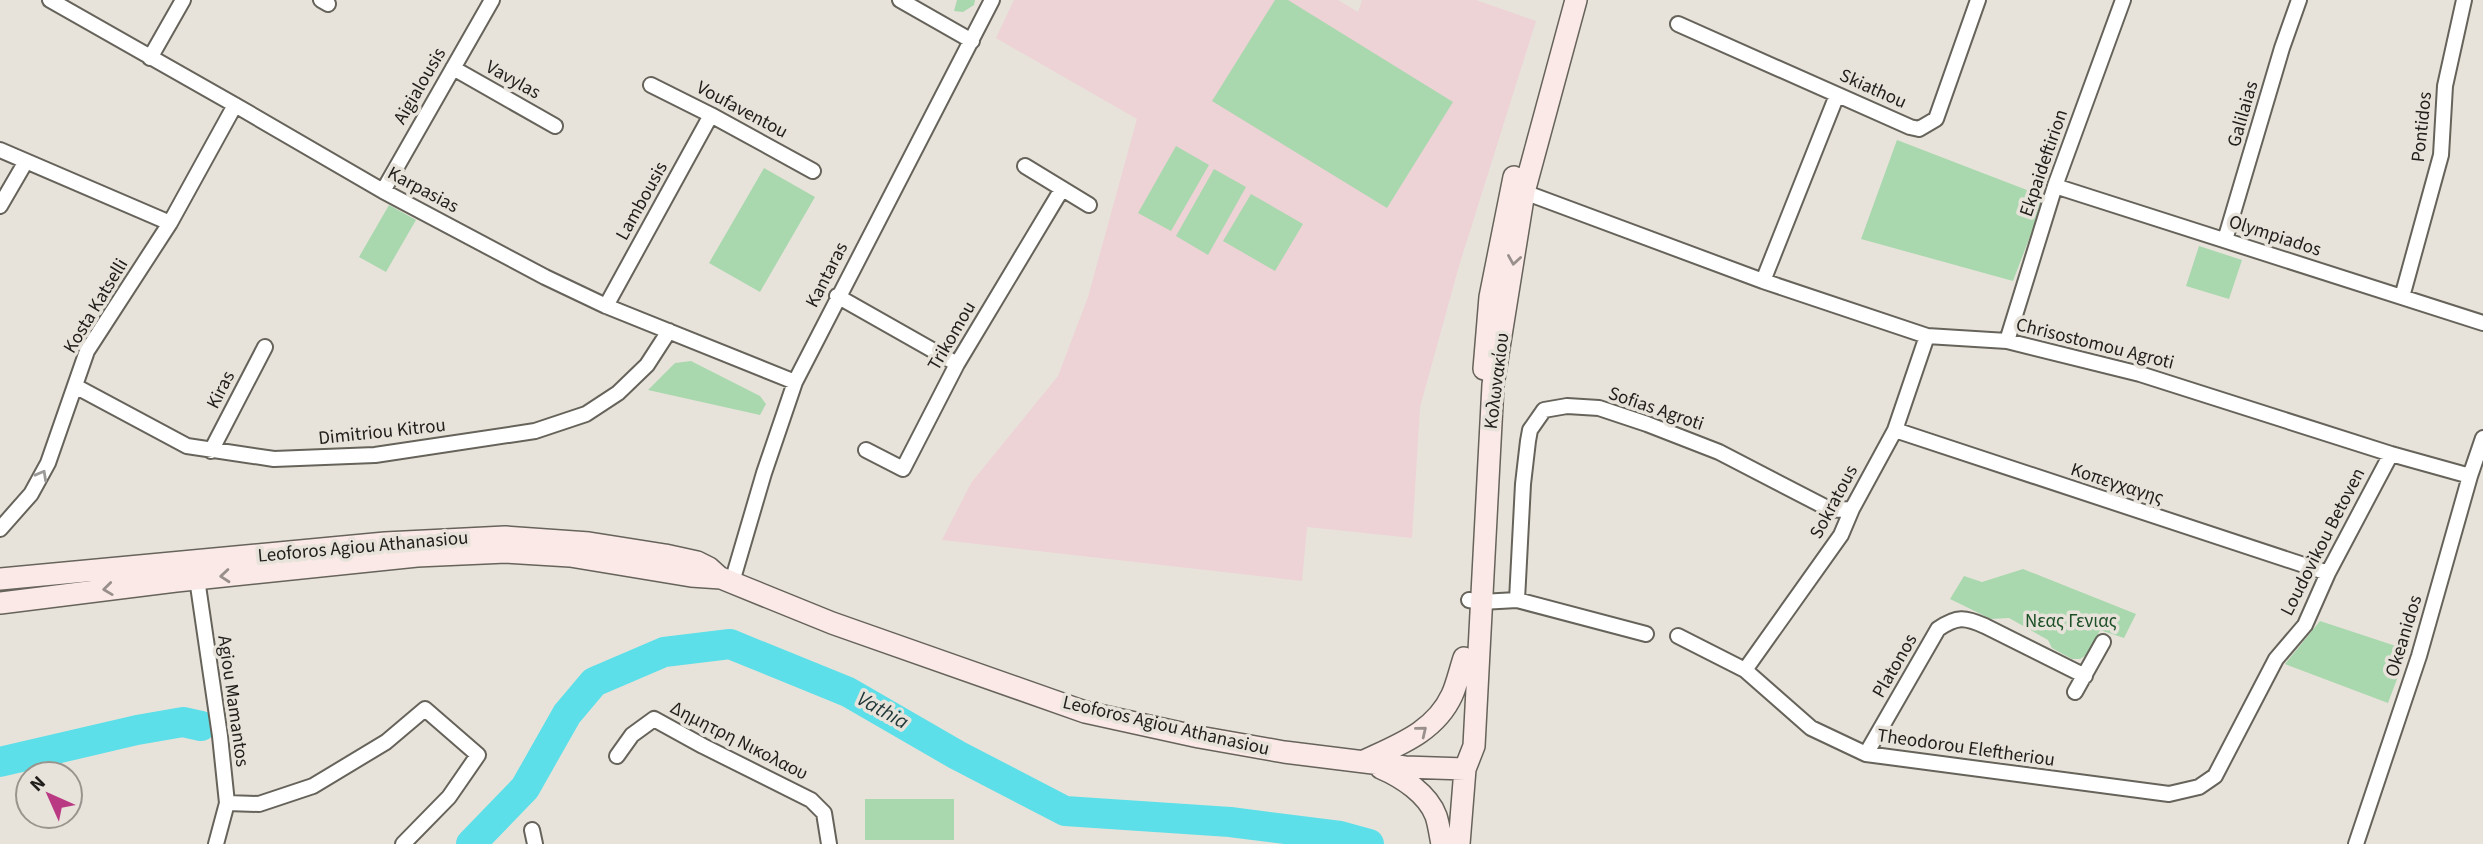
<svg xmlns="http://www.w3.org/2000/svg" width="2483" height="844" viewBox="0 0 2483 844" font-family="'Source Sans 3',sans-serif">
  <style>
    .education { fill: #edd2d6 }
    .green { fill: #a9d8ae }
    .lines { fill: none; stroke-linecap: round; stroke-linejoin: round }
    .river { stroke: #5cdfe8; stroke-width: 30 }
    .street-casing { stroke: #66635b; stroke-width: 18 }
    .secondary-casing { stroke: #66635b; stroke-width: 24 }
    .street { stroke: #fff; stroke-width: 14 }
    .secondary { stroke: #fbe9e7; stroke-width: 21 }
    .oneway { stroke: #998f8c }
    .oneway2 { stroke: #9c9b99 }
    .labels { text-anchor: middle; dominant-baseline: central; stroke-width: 7; stroke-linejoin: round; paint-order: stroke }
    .street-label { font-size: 19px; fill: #22201d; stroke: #e8e3da }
    .park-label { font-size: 19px; fill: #1d5027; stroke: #e8e3da }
    .water-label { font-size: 21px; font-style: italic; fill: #1f3638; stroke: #e8e3da }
  </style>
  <rect width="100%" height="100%" fill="#e8e3da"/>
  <path class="education" d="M 1014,0 L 1338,0 L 1358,12 L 1362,0 L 1476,0 L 1536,21 L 1459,266 L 1420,407 L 1412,538 L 1307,527 L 1302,581 L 942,540 L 971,483 L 1058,376 L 1088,297 L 1137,119 L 996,38 Z"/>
  <path class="green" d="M 957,0 L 975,0 L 974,5 L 963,12 L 954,11 Z
    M 1275,0 L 1288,0 L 1453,102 L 1387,208 L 1212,101 Z
    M 1897,140 L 2045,197 L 2013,281 L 1861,239 Z
    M 1176,146 L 1209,165 L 1171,231 L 1138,213 Z
    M 764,168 L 815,197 L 760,292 L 709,263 Z
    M 1214,169 L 1246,187 L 1208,255 L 1176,236 Z
    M 1251,194 L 1303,224 L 1275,271 L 1223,241 Z
    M 389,205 L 416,220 L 386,272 L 359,257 Z
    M 2199,246 L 2242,260 L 2229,299 L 2186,286 Z
    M 691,361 L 760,396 L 766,404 L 760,415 L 648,390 L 675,363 Z
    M 2023,569 L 2136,614 L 2124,638 L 2100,630 L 2088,654 L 2080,659 L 2072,659 L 2052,648 L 2048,640 L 2009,618 L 1991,619 L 1950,599 L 1964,576 L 1982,582 Z
    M 2320,621 L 2408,650 L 2388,703 L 2285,664 Z
    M 865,799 L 954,799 L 954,840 L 865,840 Z"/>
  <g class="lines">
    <path class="river" d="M 0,762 L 137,730 L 183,722 L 201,726
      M 471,844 L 525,788 L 567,714 L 594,682 L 664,652 L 730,644 L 848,692 L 957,755 L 1065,811 L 1230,822 L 1340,836 L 1369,844"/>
    <g class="street-casing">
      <path id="street" d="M 50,0 L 235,105 L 383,191 L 545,277 L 606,306 L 795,382
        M 321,0 L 328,4
        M 900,0 L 972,41
        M 1678,24 L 1910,127 L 1919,129 L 1936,119 L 1978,0
        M 150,58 L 183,0
        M 453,68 L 555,126
        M 651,85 L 711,115 L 813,171
        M 0,150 L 170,223
        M 1025,166 L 1089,205
        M 2055,186 L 2483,323
        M 1516,189 L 1763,281 L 1927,336 L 2007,341 L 2140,374 L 2391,454 L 2470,476
        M 383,191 L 492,0
        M 0,206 L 25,163
        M 2225,240 L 2282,48 L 2299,0
        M 1763,281 L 1837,95
        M 837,296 L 957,364
        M 2402,297 L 2441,155 L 2445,86 L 2464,0
        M 606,306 L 711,115
        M 2007,341 L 2055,186 L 2123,0
        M 75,386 L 187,446 L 274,459 L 375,455 L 535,431 L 586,414 L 618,393 L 647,365 L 669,331
        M 1895,430 L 2328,573
        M 866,450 L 903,469 L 957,364 L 1062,189
        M 211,451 L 265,347
        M 0,529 L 31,494 L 48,463 L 87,351 L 170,223 L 235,105
        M 196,572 L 220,736 L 227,803 L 216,844
        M 732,582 L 764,473 L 795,382 L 992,0
        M 1469,600 L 1481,602 L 1517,600 L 1646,634
        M 1517,600 L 1523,484 L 1528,441 L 1530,430 L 1544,410 L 1567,406 L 1599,408 L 1647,424 L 1719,452 L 1831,510 L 1852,509
        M 1678,636 L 1745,670 L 1811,728 L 1866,754 L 2169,794 L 2199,787 L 2215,776 L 2276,659 L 2305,625 L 2328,573 L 2391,454
        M 1745,670 L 1841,535 L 1852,509 L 1895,430 L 1927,336
        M 2075,692 L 2103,642
        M 1866,754 L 1938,629 C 1957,616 1965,617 1985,626 L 2085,676
        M 617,756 L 632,735 L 654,719 L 703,746 L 811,800 L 824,813 L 829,844
        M 227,803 L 259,804 L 313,786 L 386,742 L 425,709 L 478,755 L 449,797 L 403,844
        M 532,830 L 535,844
        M 2356,844 L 2419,656 L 2470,476 L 2483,438"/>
    </g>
    <g class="secondary-casing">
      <path id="secondary" d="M 1484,369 L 1490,297 L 1514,177
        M 0,579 L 385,543 L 505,537 L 589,543 L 665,555 L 697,562 L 709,568 L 719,577
        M 0,603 L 176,581 L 417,556 L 506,552 L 570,556 L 691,576 L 721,578 L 832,623 L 1085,712 L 1199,737 L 1284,752 L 1405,767 L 1465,769
        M 1364,761 C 1398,745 1435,732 1452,695 C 1457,684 1460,670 1464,658
        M 1381,768 C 1402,777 1428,794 1436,816 C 1439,825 1440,835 1442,844
        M 1459,844 L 1465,769 L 1474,746 L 1493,385 L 1524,192 L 1576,0"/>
    </g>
    <use href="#street" class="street"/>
    <use href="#secondary" class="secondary"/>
  </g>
  <defs><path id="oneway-chevron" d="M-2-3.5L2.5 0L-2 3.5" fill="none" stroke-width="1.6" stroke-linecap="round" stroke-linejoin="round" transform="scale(1.75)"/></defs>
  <g class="oneway">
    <use href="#oneway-chevron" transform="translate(1514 260) rotate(99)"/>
    <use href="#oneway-chevron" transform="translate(225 576) rotate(175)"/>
    <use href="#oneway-chevron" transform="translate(108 589) rotate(173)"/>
    <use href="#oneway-chevron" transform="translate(1422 731) rotate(-39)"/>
  </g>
  <use class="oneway2" href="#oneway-chevron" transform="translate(42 475) rotate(-61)"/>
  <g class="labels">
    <g class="street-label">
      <text transform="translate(513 80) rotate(29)">Vavylas</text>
      <text transform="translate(420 86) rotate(-60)">Aigialousis</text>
      <text transform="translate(1873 89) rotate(24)">Skiathou</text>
      <text transform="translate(742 110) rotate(28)">Voufaventou</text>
      <text transform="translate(2243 114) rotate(-74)">Galilaias</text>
      <text transform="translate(2422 127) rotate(-84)">Pontidos</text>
      <text transform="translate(2044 163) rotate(-71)">Ekpaideftirion</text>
      <text transform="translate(423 190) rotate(28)">Karpasias</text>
      <text transform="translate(642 201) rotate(-61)">Lambousis</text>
      <text transform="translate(2275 236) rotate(18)">Olympiados</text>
      <text transform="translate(827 275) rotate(-63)">Kantaras</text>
      <text transform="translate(96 306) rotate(-59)">Kosta Katselli</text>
      <text transform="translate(952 336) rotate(-60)">Trikomou</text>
      <text transform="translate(2095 344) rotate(14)">Chrisostomou Agroti</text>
      <text transform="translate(1497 381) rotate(-83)">Κολωνακίου</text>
      <text transform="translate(221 390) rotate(-63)">Kiras</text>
      <text transform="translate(1656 409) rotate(19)">Sofias Agroti</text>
      <text transform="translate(382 432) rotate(-6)">Dimitriou Kitrou</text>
      <text transform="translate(2117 484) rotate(18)">Κοπεγχαγης</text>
      <text transform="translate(1834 502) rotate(-62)">Sokratous</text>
      <text transform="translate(2323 542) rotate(-63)">Loudovikou Betoven</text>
      <text transform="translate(363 547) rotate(-5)">Leoforos Agiou Athanasiou</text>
      <text transform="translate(2404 636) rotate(-73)">Okeanidos</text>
      <text transform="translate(1895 666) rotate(-60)">Platonos</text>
      <text transform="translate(233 701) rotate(82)">Agiou Mamantos</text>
      <text transform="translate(1166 726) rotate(13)">Leoforos Agiou Athanasiou</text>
      <text transform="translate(739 741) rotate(27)">Δημητρη Νικολαου</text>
      <text transform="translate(1966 748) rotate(8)">Theodorou Eleftheriou</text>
    </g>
    <g class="park-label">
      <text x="2071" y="621">Νεας Γενιας</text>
    </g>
    <g class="water-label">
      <text transform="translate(883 710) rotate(29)">Vathia</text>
    </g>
  </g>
  <g transform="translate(49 795) rotate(315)"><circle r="33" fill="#e8e3da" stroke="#99958e" stroke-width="2"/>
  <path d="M0-5L12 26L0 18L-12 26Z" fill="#ba3983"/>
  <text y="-10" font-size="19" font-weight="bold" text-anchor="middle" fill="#22201d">N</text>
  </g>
</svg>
